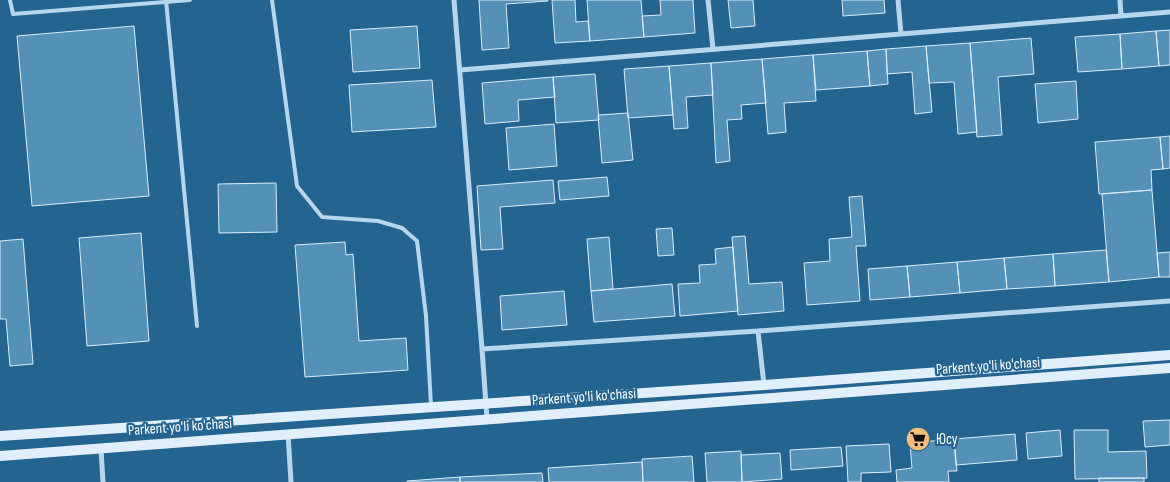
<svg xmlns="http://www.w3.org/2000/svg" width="1170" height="482" viewBox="0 0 1170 482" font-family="'Sofia Sans Condensed',sans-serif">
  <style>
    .building { fill: #5491b9; stroke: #daedf9 }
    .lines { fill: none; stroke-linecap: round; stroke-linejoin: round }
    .lane { stroke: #b5d6ec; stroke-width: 4 }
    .street { stroke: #b5d6ec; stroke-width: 5 }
    .secondary { stroke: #e0eff9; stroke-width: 10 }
    .labels { text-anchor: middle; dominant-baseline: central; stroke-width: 4.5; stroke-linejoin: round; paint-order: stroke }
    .street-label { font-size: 15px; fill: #fff; stroke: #246490 }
    .poi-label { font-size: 15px; fill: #fff; stroke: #246490; text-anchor: start }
  </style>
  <rect width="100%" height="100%" fill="#246490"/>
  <path class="building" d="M 479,0 L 548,0 L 548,1 L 506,4 L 509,48 L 482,50 Z
    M 552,0 L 575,0 L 576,22 L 588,21 L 590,41 L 555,43 Z
    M 587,0 L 641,0 L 644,37 L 590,41 Z
    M 660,0 L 693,0 L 695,33 L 644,37 L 642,16 L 661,15 Z
    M 728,0 L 753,0 L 755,26 L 731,28 Z
    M 842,0 L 884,0 L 885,13 L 843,16 Z
    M 134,26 L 149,196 L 32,206 L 17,36 Z
    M 417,26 L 420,68 L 353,72 L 350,30 Z
    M 1170,30 L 1170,65 L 1159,66 L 1156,31 Z
    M 1156,31 L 1159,66 L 1122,69 L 1120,34 Z
    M 1120,34 L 1122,69 L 1078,72 L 1075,37 Z
    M 1031,38 L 1034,74 L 998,77 L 1002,135 L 977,137 L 970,43 Z
    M 970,43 L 977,132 L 958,134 L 954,82 L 929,83 L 926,46 Z
    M 926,46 L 932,112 L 915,114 L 912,72 L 887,74 L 886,49 Z
    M 886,49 L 888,84 L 870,86 L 867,51 Z
    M 867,51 L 870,86 L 816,90 L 813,55 Z
    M 813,55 L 816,101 L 784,103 L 786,132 L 768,134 L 762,59 Z
    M 762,59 L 766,103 L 741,105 L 742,119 L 727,120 L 730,161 L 716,163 L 711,63 Z
    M 711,63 L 713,95 L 686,97 L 688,128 L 674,129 L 669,66 Z
    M 669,66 L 673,115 L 628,118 L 624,69 Z
    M 595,74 L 599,120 L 556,123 L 553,77 Z
    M 553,77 L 555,97 L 518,100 L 519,121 L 485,124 L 482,83 Z
    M 432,80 L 436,127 L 352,132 L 349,85 Z
    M 1076,81 L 1078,119 L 1038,123 L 1035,84 Z
    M 628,113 L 633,160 L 602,163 L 598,115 Z
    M 554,124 L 557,166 L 509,170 L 506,128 Z
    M 1170,136 L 1170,168 L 1163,169 L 1160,137 Z
    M 1160,137 L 1163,169 L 1151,170 L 1152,190 L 1099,194 L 1095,142 Z
    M 607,177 L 609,196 L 560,200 L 558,181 Z
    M 553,180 L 555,203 L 500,207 L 503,249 L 481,250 L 477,186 Z
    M 276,183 L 277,232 L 219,233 L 218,184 Z
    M 1152,190 L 1159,277 L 1109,282 L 1102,194 Z
    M 862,196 L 866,246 L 856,246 L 860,301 L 807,305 L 804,263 L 830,261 L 829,239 L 852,237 L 849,197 Z
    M 672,228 L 674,255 L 658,256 L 656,229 Z
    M 141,233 L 149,341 L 87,346 L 79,238 Z
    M 745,236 L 749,284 L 782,282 L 784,311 L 738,315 L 732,237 Z
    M 609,237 L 613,289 L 591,291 L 587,239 Z
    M 23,239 L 33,364 L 10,366 L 6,319 L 0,319 L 0,241 Z
    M 345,242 L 346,255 L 353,254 L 359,341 L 406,338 L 408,370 L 305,377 L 295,245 Z
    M 733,247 L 738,311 L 680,316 L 678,284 L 700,283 L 699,265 L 716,264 L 715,249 Z
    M 1106,250 L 1109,282 L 1055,286 L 1053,254 Z
    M 1170,252 L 1170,277 L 1159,277 L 1157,253 Z
    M 1053,254 L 1055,286 L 1007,289 L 1004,258 Z
    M 1004,258 L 1007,289 L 960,293 L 957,262 Z
    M 957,262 L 960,293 L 910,297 L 907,266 Z
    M 907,266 L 910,297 L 870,300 L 868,269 Z
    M 672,284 L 675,316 L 594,322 L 591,291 Z
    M 564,291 L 567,325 L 502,330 L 500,296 Z
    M 1170,420 L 1170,445 L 1145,447 L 1143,421 Z
    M 1060,430 L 1062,456 L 1028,459 L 1026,433 Z
    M 1074,430 L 1108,430 L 1108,452 L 1146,451 L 1147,478 L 1075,479 Z
    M 1015,434 L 1017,460 L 956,465 L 954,439 Z
    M 954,439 L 957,471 L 948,471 L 949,482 L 897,482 L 896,470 L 912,468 L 910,443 Z
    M 889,444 L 891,472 L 861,473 L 861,482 L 848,482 L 846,446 Z
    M 841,447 L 843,466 L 791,470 L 790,450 Z
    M 741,451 L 742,482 L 707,482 L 705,453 Z
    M 780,453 L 782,479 L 742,482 L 741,455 Z
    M 692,456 L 694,482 L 643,482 L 642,459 Z
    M 642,462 L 643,482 L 549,482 L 548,468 Z
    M 542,473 L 543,482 L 460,482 L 460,477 Z
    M 460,477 L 460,482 L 407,482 L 407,481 Z
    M 1099,478 L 1144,478 L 1144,482 L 1099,482 Z"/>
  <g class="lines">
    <path class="lane" d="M 10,0 L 13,14 L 190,0
      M 166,0 L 197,326
      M 272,0 L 297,186 L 322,217 L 378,221 L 402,228 L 417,241 L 426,316 L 431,405"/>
    <path class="street" d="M 454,0 L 482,349 L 758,331 L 764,385
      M 708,0 L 713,49
      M 898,0 L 901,34
      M 1120,0 L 1121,16
      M 460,70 L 1170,12
      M 758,331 L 1170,301
      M 482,349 L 487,419
      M 288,434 L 291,482
      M 101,449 L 103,482"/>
    <path class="secondary" d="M 0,436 L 764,385 L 1170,355
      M 0,456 L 1170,368"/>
  </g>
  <defs>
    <g id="supermarket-disc" transform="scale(1.25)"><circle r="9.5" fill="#f6be78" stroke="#246490"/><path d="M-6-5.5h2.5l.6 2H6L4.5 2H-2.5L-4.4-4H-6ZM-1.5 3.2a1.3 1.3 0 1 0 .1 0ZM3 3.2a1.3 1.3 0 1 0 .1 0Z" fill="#111"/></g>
  </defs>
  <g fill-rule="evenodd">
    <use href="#supermarket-disc" x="918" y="439"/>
  </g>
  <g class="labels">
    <g class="street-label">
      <text transform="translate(988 366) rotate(-4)">Parkent yo'li ko'chasi</text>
      <text transform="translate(584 397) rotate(-4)">Parkent yo'li ko'chasi</text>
      <text transform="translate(180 427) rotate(-4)">Parkent yo'li ko'chasi</text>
    </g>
    <g class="poi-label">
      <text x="936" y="439">Юсу</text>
    </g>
  </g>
</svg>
